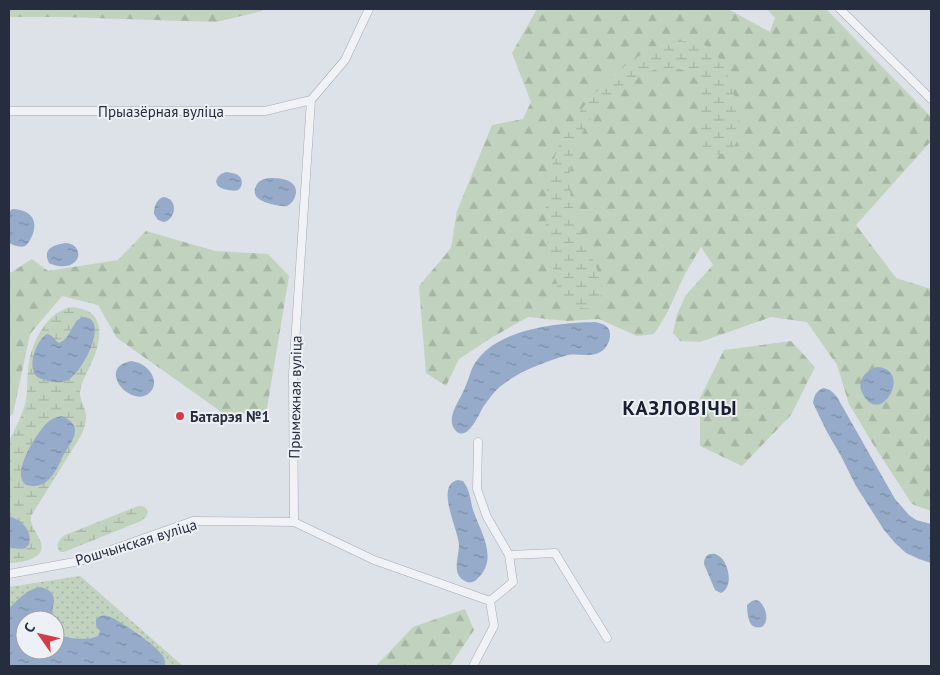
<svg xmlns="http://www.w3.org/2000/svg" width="940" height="675" viewBox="0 0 940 675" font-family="'PT Sans',sans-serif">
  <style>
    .grass { fill: url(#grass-dots); fill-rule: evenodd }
    .forest { fill: url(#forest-firs) }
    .wetland { fill: url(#wetland-marsh) }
    .water { fill: url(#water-ripples) }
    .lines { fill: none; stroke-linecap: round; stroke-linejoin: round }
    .street-casing { stroke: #a6abb5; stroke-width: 9 }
    .street { stroke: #f0f2f6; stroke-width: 8 }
    .poi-dot { fill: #d33c46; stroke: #edf0f5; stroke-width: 2 }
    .labels { text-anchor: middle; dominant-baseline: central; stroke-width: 4; stroke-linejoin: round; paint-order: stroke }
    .street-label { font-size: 15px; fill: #262d3f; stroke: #edf0f5 }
    .poi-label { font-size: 15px; font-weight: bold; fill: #262d3f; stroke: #edf0f5; text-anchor: start }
    .district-label { font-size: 20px; font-weight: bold; letter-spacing: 1px; fill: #191e30; stroke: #edf0f5 }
  </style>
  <defs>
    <pattern id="grass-dots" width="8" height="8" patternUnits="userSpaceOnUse" patternTransform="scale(1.25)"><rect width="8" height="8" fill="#c1d2be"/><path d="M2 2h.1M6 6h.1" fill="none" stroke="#a6b5a4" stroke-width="1.8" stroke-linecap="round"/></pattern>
    <pattern id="forest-firs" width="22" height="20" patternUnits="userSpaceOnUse" patternTransform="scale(1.25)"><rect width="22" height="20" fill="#c1d2be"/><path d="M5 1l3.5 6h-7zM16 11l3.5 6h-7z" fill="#a6b5a4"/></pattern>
    <pattern id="wetland-marsh" width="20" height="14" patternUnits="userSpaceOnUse" patternTransform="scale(1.25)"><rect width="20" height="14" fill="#c1d2be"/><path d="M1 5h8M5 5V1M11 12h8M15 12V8" fill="none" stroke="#a6b5a4"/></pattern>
    <pattern id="water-ripples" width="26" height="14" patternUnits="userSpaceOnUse" patternTransform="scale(1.25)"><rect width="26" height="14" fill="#96abca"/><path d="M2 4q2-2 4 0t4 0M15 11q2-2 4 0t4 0" fill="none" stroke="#7a8ca5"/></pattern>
  </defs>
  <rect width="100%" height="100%" fill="#dde1e8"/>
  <path class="grass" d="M 80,576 L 183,666 L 9,666 L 9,587 ZM 25,620 L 55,620 L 55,650 L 25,650 Z"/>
  <path class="forest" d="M 9,9 L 263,9 L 262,11 L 216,22 L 63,17 L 9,17 Z
    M 537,9 L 728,9 L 770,32 L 775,18 L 767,9 L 826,9 L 931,117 L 931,141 L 856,225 L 896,278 L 931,289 L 931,511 L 912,504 L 873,444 L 849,404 L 837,365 L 807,322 L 771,317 L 700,342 L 680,341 L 673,333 L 677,314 L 686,295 L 713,265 L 701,247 L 685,274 L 666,315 L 654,334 L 637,336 L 599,319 L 567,321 L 528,317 L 491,338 L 459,359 L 446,386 L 426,373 L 419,286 L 451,248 L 457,211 L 492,125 L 523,119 L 531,102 L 512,53 Z
    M 146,231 L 215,251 L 268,254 L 289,276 L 266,414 L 223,413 L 117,338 L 98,305 L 62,296 L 30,334 L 13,414 L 9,417 L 9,277 L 10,273 L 32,259 L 48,271 L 118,260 Z
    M 791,341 L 815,367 L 791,415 L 742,466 L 700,446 L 700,398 L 724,350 Z
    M 465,609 L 474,630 L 450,666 L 376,666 L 413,627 Z"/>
  <path class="wetland" d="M 683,41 C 694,42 705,43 713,51 C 730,67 745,121 736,143 C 732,154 713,159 705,149 C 693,135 707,103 700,85 C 697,78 690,73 683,70 C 647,59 606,94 588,123 C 559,167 568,205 589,251 C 593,261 603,279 602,290 C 602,294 599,300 596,303 C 585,316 566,302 559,290 C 555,282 554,271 552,263 C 544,230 543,195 553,162 C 566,118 614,65 656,47 C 665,43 674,42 683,41 Z
    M 73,307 C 78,308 83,309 88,311 C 107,322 98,348 91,364 C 87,373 81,382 80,393 C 80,400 85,407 86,415 C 87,421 84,428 82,434 L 31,516 C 30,526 35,529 39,538 C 50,559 23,562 9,563 L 9,440 C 16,428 23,414 26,400 C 28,388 27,374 29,361 C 34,339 48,310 73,307 Z
    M 138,506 C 144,506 146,507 148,512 L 146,517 L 141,521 L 64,552 L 61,552 L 59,551 C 56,544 58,541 63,536 Z"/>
  <path class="water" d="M 227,172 C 231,173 236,173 239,176 C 243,179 243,187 238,190 C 234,192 221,189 218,186 C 217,185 217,183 216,182 C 217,176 221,173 227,172 Z
    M 269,178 C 279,178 297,179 296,193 C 295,198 292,204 287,206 C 284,207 278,205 275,205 C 266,203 250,199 256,186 C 258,181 263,179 269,178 Z
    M 163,197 C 178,198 177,218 164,222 L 158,220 L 154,214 C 154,207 156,200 163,197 Z
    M 13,209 C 30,210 39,219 32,236 C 30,240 28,244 25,246 C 20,248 13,245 9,243 L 9,213 L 11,210 Z
    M 65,243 C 79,243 83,258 72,264 C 66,268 54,266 49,263 C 42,249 53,245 65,243 Z
    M 82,317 C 112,316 82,375 66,381 C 59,384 45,381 39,378 C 25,370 36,340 47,334 C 53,335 54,340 59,343 C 71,338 71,323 82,317 Z
    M 595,322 C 599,323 605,324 608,328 C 613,335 608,347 602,351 C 592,358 579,353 568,355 C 556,358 529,368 519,374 C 509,380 499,386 492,395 C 489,399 486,403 483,407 C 479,415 467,442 456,431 C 445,420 458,403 463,392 C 466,385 469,378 471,371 C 488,329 556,323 595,322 Z
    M 131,361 C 134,362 137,362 139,363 C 151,368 161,384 148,394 C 130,407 96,368 131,361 Z
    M 877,367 C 913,369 882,426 864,396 C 855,383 864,371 877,367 Z
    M 823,388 C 830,389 833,392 837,397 L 895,499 L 909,515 L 916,520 L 931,524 L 931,563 L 919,559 L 906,553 L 895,543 L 884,530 L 856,486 L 841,456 L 827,432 L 813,403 C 814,396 816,391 823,388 Z
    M 62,416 C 67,418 74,423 75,429 C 76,438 68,447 64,454 C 58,466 51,486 34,486 C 30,486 26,486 24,483 C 12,471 38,431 48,422 C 53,418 57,417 62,416 Z
    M 458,480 L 463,481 C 470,490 470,499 473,510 C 480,531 499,558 478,578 C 475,582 470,584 465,581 C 451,575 459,556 459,546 C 459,530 434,485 458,480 Z
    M 9,516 C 14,518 19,520 23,524 C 29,530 34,543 25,548 C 20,550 13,548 9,547 Z
    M 709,554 C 712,554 715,553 717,555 C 728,559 735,587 721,593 L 715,590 L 704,564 C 704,560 705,557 709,554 Z
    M 40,587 C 61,592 53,605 50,620 L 25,620 L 25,650 L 55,650 L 55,633 C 62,638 87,641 95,637 C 99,636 98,635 100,631 L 96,626 L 96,619 C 102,614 106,615 113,618 C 126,626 154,643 162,655 C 165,658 165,662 165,666 L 9,666 L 9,608 C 18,600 27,589 40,587 Z
    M 756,600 L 759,601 C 766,607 770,621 762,627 C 760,627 756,628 753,626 C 748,623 747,611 747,605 L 752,601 Z"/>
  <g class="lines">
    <g class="street-casing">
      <path id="street" d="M 840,9 L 931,99
        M 9,111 L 265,111 L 311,100
        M 478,442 L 477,489 L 487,517 L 509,555 L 513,582 L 490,601
        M 294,522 L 293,374 L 311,100 L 345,60 L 369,9
        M 509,555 L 555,553 L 607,638
        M 9,574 L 80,561 L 193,521 L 294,522 L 374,560 L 490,601
        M 473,666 L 494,626 L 490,601"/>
    </g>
    <use href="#street" class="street"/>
  </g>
  <circle class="poi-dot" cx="180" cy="416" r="5"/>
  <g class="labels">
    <g class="street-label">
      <text x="161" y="111">Прыазёрная вуліца</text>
      <text transform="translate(295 397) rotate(-89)">Прымежная вуліца</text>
      <text transform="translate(136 542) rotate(-17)">Рошчынская вуліца</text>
    </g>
    <g class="poi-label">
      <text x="190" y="416">Батарэя №1</text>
    </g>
    <g class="district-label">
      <text x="680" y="408">КАЗЛОВІЧЫ</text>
    </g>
  </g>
  <rect width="940" height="675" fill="none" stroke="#262d3f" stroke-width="20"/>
  <g transform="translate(40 635) rotate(304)"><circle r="24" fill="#edf0f5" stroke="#9da2ac"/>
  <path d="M0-4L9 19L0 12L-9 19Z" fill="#d33c46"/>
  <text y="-8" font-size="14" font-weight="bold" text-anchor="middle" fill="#262d3f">С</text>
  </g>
</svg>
